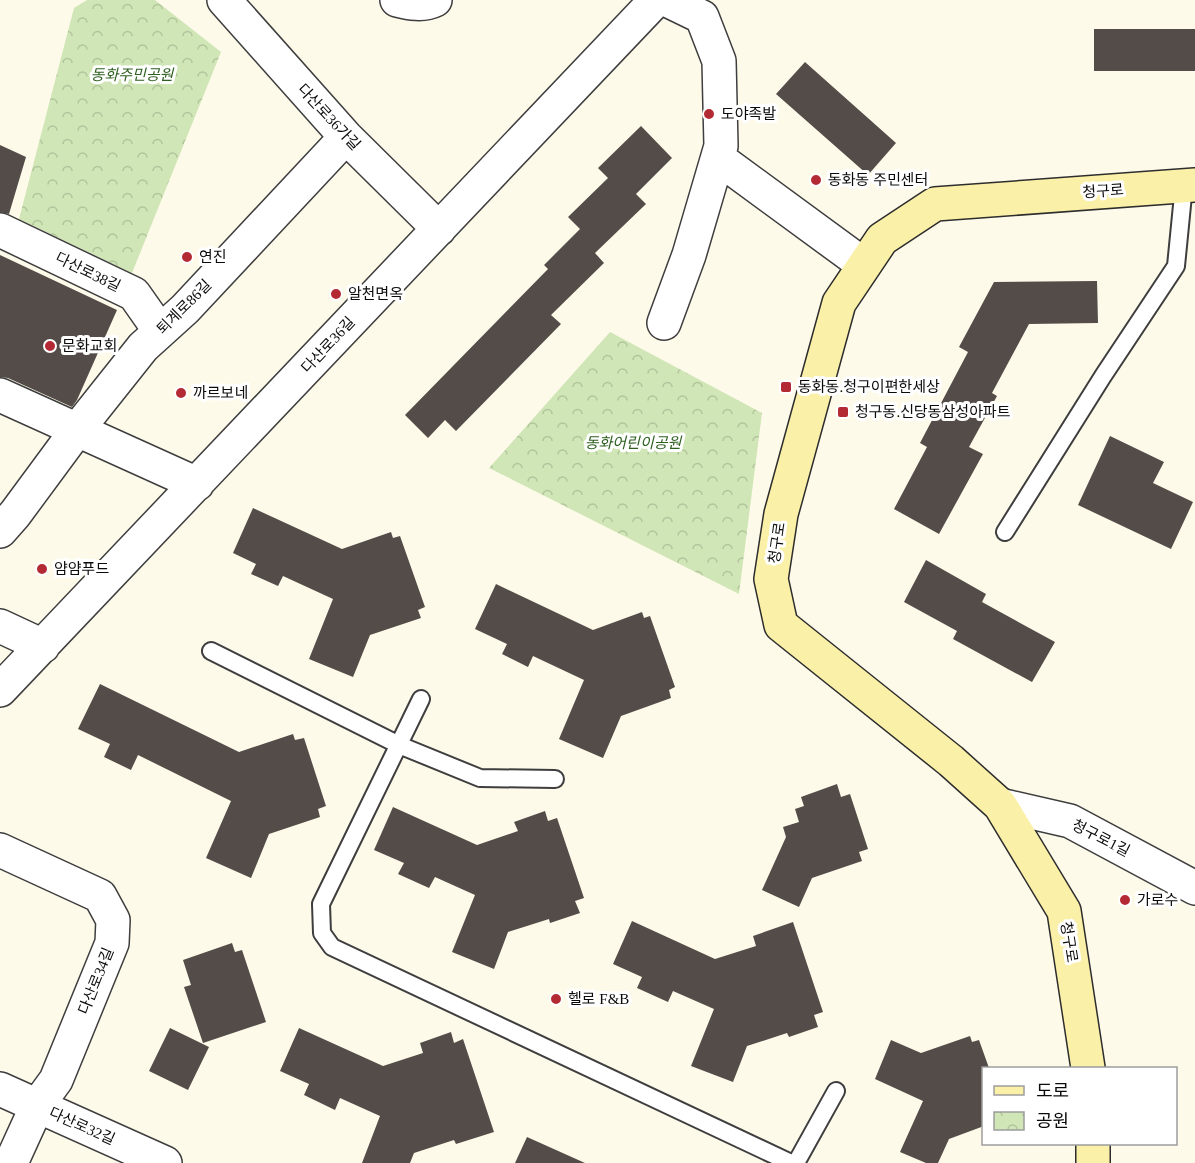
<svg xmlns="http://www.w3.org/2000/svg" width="1195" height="1163" viewBox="0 0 1195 1163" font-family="'Times New Roman','Noto Sans KR',serif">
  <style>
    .park { fill: url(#park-crowns) }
    .building { fill: #534c48 }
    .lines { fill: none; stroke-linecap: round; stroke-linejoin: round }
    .lane-casing { stroke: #3e3e3e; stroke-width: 20 }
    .street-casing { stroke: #3e3e3e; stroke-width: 36 }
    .secondary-casing { stroke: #2d2d2d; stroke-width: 36 }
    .lane { stroke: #fff; stroke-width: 16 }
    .street { stroke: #fff; stroke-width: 33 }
    .secondary { stroke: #fbf0a7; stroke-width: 33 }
    .poi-dot { fill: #b42a34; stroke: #fff; stroke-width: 2 }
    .labels { text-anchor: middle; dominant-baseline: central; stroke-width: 6; stroke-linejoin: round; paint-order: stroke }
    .park-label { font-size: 15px; font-style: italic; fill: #2e5f1f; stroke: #fff }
    .poi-label { font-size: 15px; fill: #0b0b0b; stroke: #fff; text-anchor: start }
    .street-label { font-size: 15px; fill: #0b0b0b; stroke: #fff }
  </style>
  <defs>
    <pattern id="park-crowns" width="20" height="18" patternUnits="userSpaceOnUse" patternTransform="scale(1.5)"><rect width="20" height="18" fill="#d0e6b6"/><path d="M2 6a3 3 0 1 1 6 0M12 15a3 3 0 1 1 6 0" fill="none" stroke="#b1c49b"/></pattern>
  </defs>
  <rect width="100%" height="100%" fill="#fefaea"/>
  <path class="park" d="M 87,0 L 155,0 L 221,52 L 132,273 L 19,219 L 74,8 Z
    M 610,332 L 762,413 L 739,594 L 489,468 Z"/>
  <path class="building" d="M 1094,29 L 1195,29 L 1195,71 L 1094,71 Z
    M 805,62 L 896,143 L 868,175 L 776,94 Z
    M 641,126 L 672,158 L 636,194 L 646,204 L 595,253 L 604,263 L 551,315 L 561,324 L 456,431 L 445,420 L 428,438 L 405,415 L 548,269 L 544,265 L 580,229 L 568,217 L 608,178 L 598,168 Z
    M 0,145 L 26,157 L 9,214 L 0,212 Z
    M 0,255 L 117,310 L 77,400 L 72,407 L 8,378 L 0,377 Z
    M 1097,281 L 1098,323 L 1029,324 L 992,393 L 997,396 L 969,447 L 983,454 L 939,534 L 894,509 L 927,447 L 920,443 L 968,352 L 959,347 L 994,282 Z
    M 1110,436 L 1164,462 L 1153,483 L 1193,502 L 1171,549 L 1078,505 Z
    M 253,508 L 342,549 L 391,532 L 393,538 L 400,536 L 425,607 L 418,610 L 421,618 L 370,635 L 353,677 L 309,659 L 333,599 L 283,576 L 278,586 L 251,574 L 256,564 L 233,553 Z
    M 926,560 L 986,594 L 982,602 L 1055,642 L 1032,682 L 953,639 L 957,631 L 904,602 Z
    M 496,584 L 593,630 L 642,612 L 644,618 L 650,616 L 675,687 L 669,690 L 671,698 L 621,716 L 603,758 L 559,739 L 584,680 L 533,656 L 528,667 L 502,654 L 507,644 L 475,629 Z
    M 100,684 L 239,752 L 293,734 L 295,740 L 304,738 L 326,806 L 318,809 L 320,817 L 269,834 L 251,878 L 206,858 L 231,801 L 138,755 L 131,770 L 104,757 L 110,744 L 78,729 Z
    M 837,784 L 841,797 L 850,794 L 868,849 L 859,852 L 862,861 L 812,878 L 799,907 L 762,890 L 786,837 L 783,827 L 799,822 L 795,809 L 804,806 L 801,797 Z
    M 393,807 L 477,845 L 518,831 L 514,822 L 545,811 L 548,821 L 557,818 L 584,898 L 575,901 L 580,913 L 550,923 L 549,919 L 508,932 L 494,969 L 452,952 L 475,895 L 435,877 L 429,888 L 398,874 L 404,863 L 374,850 Z
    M 632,921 L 715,959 L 756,946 L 753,936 L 793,922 L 823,1012 L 814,1015 L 818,1027 L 789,1037 L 787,1033 L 747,1046 L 733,1082 L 691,1066 L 714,1009 L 673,991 L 668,1002 L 637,988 L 642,977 L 613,964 Z
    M 232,943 L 235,952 L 242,950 L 266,1022 L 203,1043 L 184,987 L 191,985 L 183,960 Z
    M 170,1028 L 209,1047 L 188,1090 L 149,1071 Z
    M 299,1028 L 383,1066 L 423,1053 L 420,1043 L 451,1032 L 454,1043 L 463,1039 L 494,1132 L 456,1144 L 454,1140 L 414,1153 L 410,1163 L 362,1163 L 380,1116 L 340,1098 L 335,1110 L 304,1095 L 309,1084 L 280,1071 Z
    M 970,1036 L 972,1042 L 979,1040 L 989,1068 L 984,1068 L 984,1126 L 949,1139 L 938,1163 L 926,1163 L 900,1152 L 923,1101 L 875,1079 L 891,1040 L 921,1053 Z
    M 527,1137 L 585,1163 L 515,1163 Z"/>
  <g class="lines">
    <g class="lane-casing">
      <path id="lane" d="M 1005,532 L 1103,376 L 1176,266 L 1184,185
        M 211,651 L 399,745 L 480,778 L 555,779
        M 421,699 L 321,904 L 322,933 L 332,947 L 791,1163
        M 796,1163 L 836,1091"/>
    </g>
    <g class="street-casing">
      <path id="street" d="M 224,0 L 346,137 L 439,229
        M 397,0 C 409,3 423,6 435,0
        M 718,158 L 864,265
        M 0,230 L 134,294 L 160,331
        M 664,323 L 689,255 L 721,146 L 719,61 L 702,17 L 667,0
        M 0,395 L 197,484
        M 0,531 L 15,514 L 77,430 L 143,347 L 185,309 L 346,137
        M 0,626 L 43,646
        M 0,690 L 656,0
        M 1000,805 L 1070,821 L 1195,888
        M 0,850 L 100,896 L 113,920 L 112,943 L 56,1080 L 37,1106 L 11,1163
        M 0,1089 L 165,1163"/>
    </g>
    <g class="secondary-casing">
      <path id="secondary" d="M 1088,1068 L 1064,911 L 1000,805 L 951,761 L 781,625 L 771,579 L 781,514 L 839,303 L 882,239 L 935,204 L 1195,185
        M 1093,1144 L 1093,1163"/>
    </g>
    <use href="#lane" class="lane"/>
    <use href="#street" class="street"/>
    <use href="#secondary" class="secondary"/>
  </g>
  <g class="poi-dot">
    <circle cx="709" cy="114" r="6"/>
    <circle cx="816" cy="180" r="6"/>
    <circle cx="187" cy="257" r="6"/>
    <circle cx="336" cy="294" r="6"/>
    <circle cx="50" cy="346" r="6"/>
    <rect x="780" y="381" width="12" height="12" rx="3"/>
    <circle cx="181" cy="393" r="6"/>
    <rect x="837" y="406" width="12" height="12" rx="3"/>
    <circle cx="42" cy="569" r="6"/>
    <circle cx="1125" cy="900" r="6"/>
    <circle cx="556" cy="999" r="6"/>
  </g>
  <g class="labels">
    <g class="park-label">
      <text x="132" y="75">동화주민공원</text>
      <text x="633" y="443">동화어린이공원</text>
    </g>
    <g class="poi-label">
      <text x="721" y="114">도야족발</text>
      <text x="828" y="180">동화동 주민센터</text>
      <text x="199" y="257">연진</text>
      <text x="348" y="294">알천면옥</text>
      <text x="62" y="346">문화교회</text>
      <text x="798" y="387">동화동.청구이편한세상</text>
      <text x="193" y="393">까르보네</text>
      <text x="855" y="412">청구동.신당동삼성아파트</text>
      <text x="54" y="569">얌얌푸드</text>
      <text x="1137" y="900">가로수</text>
      <text x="568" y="999">헬로 F&amp;B</text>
    </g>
    <g class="street-label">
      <text transform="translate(329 117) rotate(47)">다산로36가길</text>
      <text transform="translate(1103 191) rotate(-4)">청구로</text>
      <text transform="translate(88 272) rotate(26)">다산로38길</text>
      <text transform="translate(184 307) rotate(-45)">퇴계로86길</text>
      <text transform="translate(328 345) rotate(-47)">다산로36길</text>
      <text transform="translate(777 543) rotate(-82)">청구로</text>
      <text transform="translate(1101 838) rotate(27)">청구로1길</text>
      <text transform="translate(1069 942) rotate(81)">청구로</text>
      <text transform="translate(96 981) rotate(-68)">다산로34길</text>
      <text transform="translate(82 1126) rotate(24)">다산로32길</text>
    </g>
  </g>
  <rect x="982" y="1067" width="195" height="78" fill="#ffffff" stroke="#9d9d9d" stroke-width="1.5"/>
  <rect x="994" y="1086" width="30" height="9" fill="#fbf0a7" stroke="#9d9d9d" stroke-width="1.5"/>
  <text x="1036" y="1097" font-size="18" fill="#0b0b0b">도로</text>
  <rect x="994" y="1112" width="30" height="18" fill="url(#park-crowns)" stroke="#9d9d9d" stroke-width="1.5"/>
  <text x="1036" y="1127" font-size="18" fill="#0b0b0b">공원</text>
</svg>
